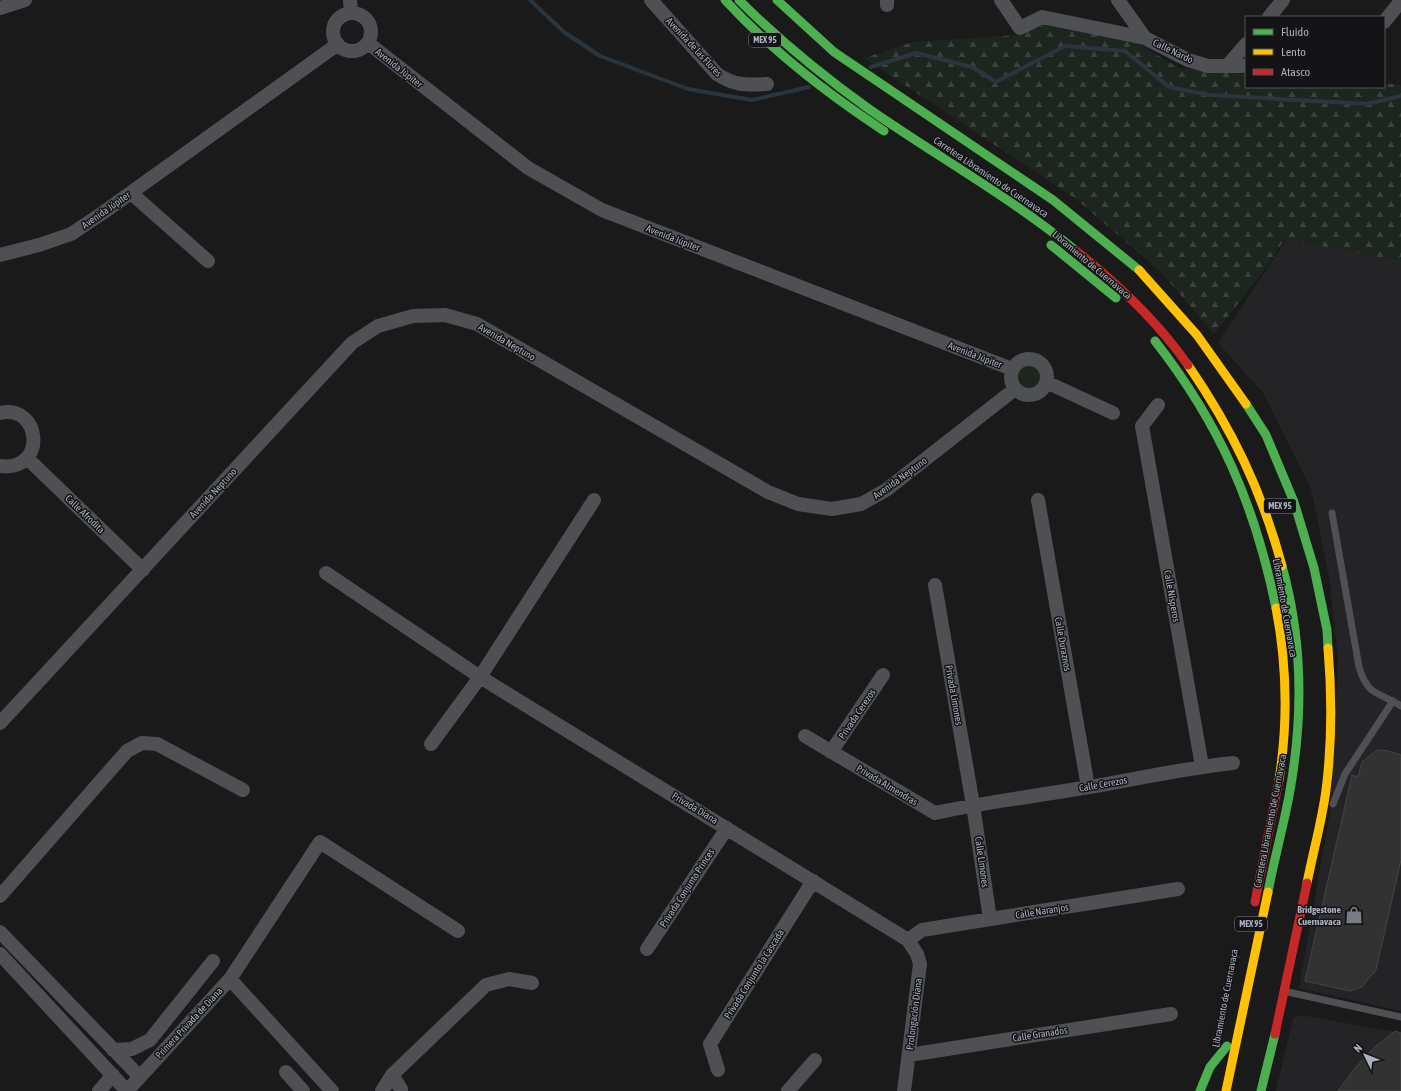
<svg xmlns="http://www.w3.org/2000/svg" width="1401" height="1091" viewBox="0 0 1401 1091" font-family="'Asap Condensed',sans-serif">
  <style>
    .built { fill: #242427 }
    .green { fill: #1d251f }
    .forest { fill: url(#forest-firs) }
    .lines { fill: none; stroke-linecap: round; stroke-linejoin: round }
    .stream { stroke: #2b353e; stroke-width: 4 }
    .building { fill: #323233; stroke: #434447 }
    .lane { stroke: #4e5054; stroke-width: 7 }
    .street { stroke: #4e5054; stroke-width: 14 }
    .fast { stroke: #4caf50; stroke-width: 9 }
    .slow { stroke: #ffc107; stroke-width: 9 }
    .jam { stroke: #c62828; stroke-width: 9 }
    .labels { text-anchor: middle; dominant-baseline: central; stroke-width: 3; stroke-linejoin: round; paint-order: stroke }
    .shield { fill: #141417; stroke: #7d818a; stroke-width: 1 }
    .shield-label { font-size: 9px; font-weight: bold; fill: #aab0bc }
    .street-label { font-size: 10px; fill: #aab0bc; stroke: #141417 }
    .poi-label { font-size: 10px; font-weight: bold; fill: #aab0bc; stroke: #141417; text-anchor: end }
  </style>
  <defs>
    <pattern id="forest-firs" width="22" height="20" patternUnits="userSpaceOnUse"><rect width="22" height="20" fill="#1d251f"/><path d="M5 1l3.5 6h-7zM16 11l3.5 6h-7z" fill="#3b423e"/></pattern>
  </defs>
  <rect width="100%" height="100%" fill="#1a1a1b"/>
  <path class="built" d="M 1326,179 L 1401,198 L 1401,1011 L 1299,988 L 1331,806 L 1338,660 L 1329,576 L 1311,489 L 1264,394 L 1218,343 Z
    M 1301,1015 L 1401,1033 L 1401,1091 L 1276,1091 L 1293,1018 Z"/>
  <path class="green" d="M1015 377a14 14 0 1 1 28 0a14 14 0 1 1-28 0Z"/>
  <path class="forest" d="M 1046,24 L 1124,35 L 1179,68 L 1246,74 L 1246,87 L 1384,87 L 1384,83 L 1401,85 L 1401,261 L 1285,239 L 1259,277 L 1214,334 L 1160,271 L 1076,199 L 864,58 L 913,42 L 1017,35 Z"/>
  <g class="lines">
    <path class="stream" d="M 530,0 L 564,32 L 600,56 L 688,89 L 752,100 L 809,87
      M 871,67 L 916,53 L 972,67 L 996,82 L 1065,46 L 1125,51 L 1169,87 L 1210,95 L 1367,104 L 1401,96"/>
  </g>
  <path class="building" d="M 1377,750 L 1389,751 L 1401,755 L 1401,860 L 1376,970 L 1362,987 L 1350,991 L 1305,981 L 1352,775 L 1358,777 L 1362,762 Z
    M 1395,1031 L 1401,1033 L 1401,1091 L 1338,1091 L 1355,1068 L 1374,1048 Z"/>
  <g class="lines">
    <path class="lane" d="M 1332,513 L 1359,667 C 1368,697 1378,691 1401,706
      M 1333,804 L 1345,774 L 1393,701
      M 1288,992 L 1401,1017"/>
    <path class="street" d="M 350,0 L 351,13
      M 651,0 L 717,74 C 735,86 746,85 767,84
      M 1001,0 L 1020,28 L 1042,17 L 1145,38
      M 1118,0 L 1145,38 L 1188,60 L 1208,66 L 1246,66
      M 887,5 L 887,0
      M 0,8 L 25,0
      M333 32a19 19 0 1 1 38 0a19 19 0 1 1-38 0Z
      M 1269,17 L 1283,0
      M 1384,22 L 1401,1
      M 368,43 L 528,168 L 602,210 L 1012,369
      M 1228,65 L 1246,44
      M 131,193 L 208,261
      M 0,255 L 39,245 L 71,234 L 104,212 L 338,44
      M1011 377a18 18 0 1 1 36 0a18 18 0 1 1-36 0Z
      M 1046,382 L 1113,413
      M 1158,405 L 1142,426 L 1202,766
      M 0,413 C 41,403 48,472 0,466
      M 27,458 L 143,570
      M 1038,500 L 1088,787
      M 326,573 L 480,677 L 908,940 L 917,954 L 920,964 L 904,1091
      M 935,585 L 973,805 L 990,919
      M 0,723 L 352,343 L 378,326 L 413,316 L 445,315 L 477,324 L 768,492 L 798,504 L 832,509 L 861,504 L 886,490 L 1015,389
      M 805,736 L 935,813 C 986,802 1037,796 1089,787 C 1137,779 1185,768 1233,763
      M 431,744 L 480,677 L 594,500
      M 831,752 L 883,675
      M 0,896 L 127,751 L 142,743 L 157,744 L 243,790
      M 0,932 L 140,1077
      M 908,940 L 922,930 L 1178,889
      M 647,949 L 727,828
      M 0,954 L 127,1091
      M 230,979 L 332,1091
      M 113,1050 L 132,1049 L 150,1040 L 213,961
      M 909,1055 L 1171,1014
      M 718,1070 L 710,1044 L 813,881
      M 286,1072 L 303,1091
      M 392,1075 L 401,1089 L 401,1091
      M 99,1091 L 113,1075
      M 127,1091 L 230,979 L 320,842 L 458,931
      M 382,1091 L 392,1075 L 486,985 L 509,979 L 532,983
      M 788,1091 L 815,1060"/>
    <path class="fast" d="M 725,0 C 772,51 826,93 884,131
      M 739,0 C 779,40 823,76 869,109 C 938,157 1010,197 1075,250
      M 777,0 L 834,52 L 1053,200 L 1139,270
      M 1051,245 L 1116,298
      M 1155,341 C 1220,424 1255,505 1276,608
      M 1246,404 L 1266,435 L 1294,502 L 1314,568 L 1327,630 L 1328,648
      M 1268,892 C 1274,860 1283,828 1289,796 C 1303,721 1303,641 1282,566
      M 1200,1091 L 1210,1067 L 1227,1046
      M 1261,1091 L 1275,1034"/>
    <path class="slow" d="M 1139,270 L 1197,335 L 1246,404
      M 1188,365 C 1232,429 1262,491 1282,566
      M 1276,608 C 1287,665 1288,723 1279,780
      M 1307,883 C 1313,852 1322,821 1326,790 C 1332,743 1332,695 1328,648
      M 1226,1091 L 1268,892"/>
    <path class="jam" d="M 1075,250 C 1117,283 1157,321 1188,365
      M 1255,902 L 1279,780
      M 1275,1034 L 1307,883"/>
  </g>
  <defs>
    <g id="shop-bare" transform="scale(1.38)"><path d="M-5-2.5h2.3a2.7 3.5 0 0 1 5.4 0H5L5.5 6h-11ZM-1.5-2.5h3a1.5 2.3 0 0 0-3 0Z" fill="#787c84" stroke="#141417" stroke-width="2.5" paint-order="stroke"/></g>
  </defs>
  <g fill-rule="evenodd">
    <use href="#shop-bare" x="1354" y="915"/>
  </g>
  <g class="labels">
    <g class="shield">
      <rect x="749" y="33" width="32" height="14" rx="3"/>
      <rect x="1264" y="499" width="32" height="14" rx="3"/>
      <rect x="1235" y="917" width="32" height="14" rx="3"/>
    </g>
    <g class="shield-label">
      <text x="765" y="40">MEX 95</text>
      <text x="1280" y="506">MEX 95</text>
      <text x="1251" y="924">MEX 95</text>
    </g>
    <g class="street-label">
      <text transform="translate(694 47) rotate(47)">Avenida de las Flores</text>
      <text transform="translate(1173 51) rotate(26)">Calle Nardo</text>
      <text transform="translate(399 68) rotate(38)">Avenida Júpiter</text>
      <text transform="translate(991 177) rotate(34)">Carretera Libramiento de Cuernavaca</text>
      <text transform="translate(106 210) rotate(-35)">Avenida Júpiter</text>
      <text transform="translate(673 238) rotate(21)">Avenida Júpiter</text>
      <text transform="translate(1092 265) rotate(40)">Libramiento de Cuernavaca</text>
      <text transform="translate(507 342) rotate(30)">Avenida Neptuno</text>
      <text transform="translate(975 355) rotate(21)">Avenida Júpiter</text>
      <text transform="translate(900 478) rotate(-36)">Avenida Neptuno</text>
      <text transform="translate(213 493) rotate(-47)">Avenida Neptuno</text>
      <text transform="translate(85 514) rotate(44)">Calle Afrodita</text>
      <text transform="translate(1172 596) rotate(80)">Calle Nísperos</text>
      <text transform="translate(1285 608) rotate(80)">Libramiento de Cuernavaca</text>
      <text transform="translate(1063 644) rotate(80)">Calle Duraznos</text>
      <text transform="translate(954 695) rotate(80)">Privada Limones</text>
      <text transform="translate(857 714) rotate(-56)">Privada Cerezos</text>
      <text transform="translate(1103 784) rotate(-10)">Calle Cerezos</text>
      <text transform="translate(887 785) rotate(31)">Privada Almendras</text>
      <text transform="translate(695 808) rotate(31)">Privada Diana</text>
      <text transform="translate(1270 821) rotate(-79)">Carretera Libramiento de Cuernavaca</text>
      <text transform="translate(982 862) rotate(82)">Calle Limones</text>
      <text transform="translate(687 888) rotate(-57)">Privada Conjunto Princes</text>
      <text transform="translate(1042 911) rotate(-9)">Calle Naranjos</text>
      <text transform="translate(754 974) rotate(-58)">Privada Conjunto la Cascada</text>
      <text transform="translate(1225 998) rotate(-79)">Libramiento de Cuernavaca</text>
      <text transform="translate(914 1014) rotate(-83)">Prolongación Diana</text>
      <text transform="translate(189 1023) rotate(-47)">Primera Privada de Diana</text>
      <text transform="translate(1040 1034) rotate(-9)">Calle Granados</text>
    </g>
    <g class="poi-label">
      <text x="1341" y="909">Bridgestone<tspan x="1341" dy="12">Cuernavaca</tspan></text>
    </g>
  </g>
  <rect x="1245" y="16" width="140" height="72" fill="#141417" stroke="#505259"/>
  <rect x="1253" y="29" width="20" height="6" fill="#4caf50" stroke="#505259"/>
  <text x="1281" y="36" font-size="12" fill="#aab0bc">Fluido</text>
  <rect x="1253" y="49" width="20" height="6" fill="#ffc107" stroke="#505259"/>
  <text x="1281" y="56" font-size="12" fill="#aab0bc">Lento</text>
  <rect x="1253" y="69" width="20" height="6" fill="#c62828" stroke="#505259"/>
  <text x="1281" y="76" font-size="12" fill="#aab0bc">Atasco</text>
  <g transform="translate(1365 1055) rotate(313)" stroke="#141417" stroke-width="3" paint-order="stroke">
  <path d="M0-3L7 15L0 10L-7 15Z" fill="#aab0bc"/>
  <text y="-6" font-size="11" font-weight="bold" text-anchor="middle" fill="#aab0bc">N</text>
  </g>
</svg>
